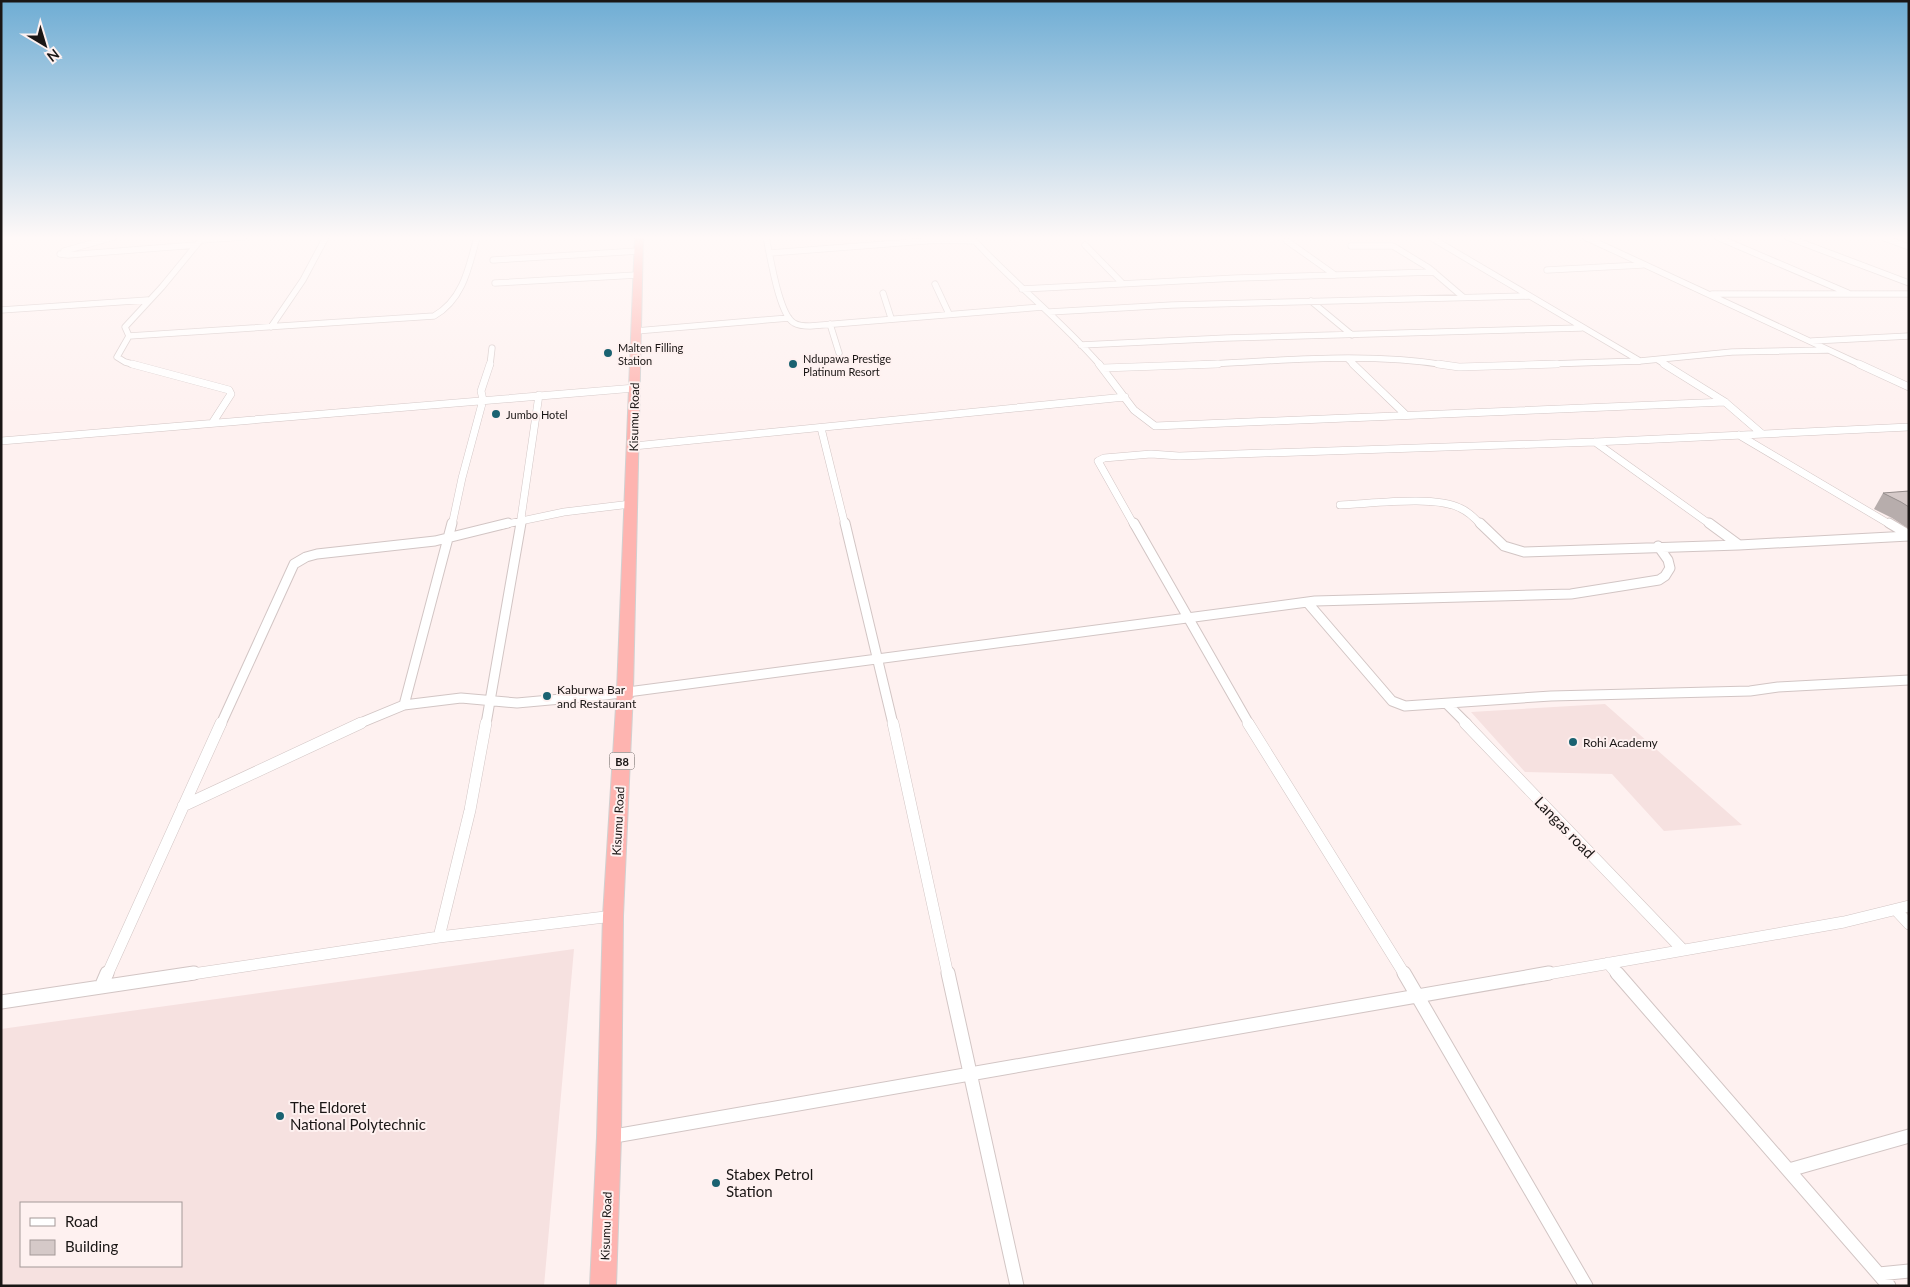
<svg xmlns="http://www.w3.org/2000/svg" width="1910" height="1287" viewBox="0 0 1910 1287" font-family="Lato,sans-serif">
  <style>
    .built { fill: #f6e1e0; fill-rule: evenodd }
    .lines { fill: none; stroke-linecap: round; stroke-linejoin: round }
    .minor-far4-casing { stroke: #d2c5c4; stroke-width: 7 }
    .minor-far3-casing { stroke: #d2c5c4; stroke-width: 8 }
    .minor-far2-casing { stroke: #d2c5c4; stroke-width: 11 }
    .minor-far1-casing { stroke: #d2c5c4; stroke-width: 12 }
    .minor-casing { stroke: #d2c5c4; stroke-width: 15 }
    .trunk-casing { stroke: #d1d0d0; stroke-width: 2 }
    .minor-far4 { stroke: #fff; stroke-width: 5.5 }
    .minor-far3 { stroke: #fff; stroke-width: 7 }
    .minor-far2 { stroke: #fff; stroke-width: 9 }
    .minor-far1 { stroke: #fff; stroke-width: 11 }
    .minor { stroke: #fff; stroke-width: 13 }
    .trunk { fill: #feb4b0; fill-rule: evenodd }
    .wall { fill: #b7adac }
    .building { fill: #d5c9c8; stroke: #958d8c }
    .poi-dot { fill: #1a6271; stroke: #fef1f0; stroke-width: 2 }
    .labels { text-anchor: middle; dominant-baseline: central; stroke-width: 4; stroke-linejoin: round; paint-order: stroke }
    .far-poi-label { font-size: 11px; fill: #1a1615; stroke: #fef1f0; text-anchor: start }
    .shield { fill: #fef1f0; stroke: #5e5857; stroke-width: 1 }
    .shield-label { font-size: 11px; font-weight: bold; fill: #1a1615 }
    .street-label { font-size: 12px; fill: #1a1615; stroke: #fef1f0 }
    .poi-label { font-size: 12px; fill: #1a1615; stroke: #fef1f0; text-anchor: start }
    .near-street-label { font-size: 15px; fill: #1a1615; stroke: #fef1f0 }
    .near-poi-label { font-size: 15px; fill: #1a1615; stroke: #fef1f0; text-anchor: start }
  </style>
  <rect width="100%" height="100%" fill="#fef1f0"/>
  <path class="built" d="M 1605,704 L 1742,825 L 1664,831 L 1612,774 L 1525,772 L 1471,712 Z
    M 574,949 L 544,1286 L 1,1286 L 1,1029 ZM 21,1203 L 181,1203 L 181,1266 L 21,1266 Z"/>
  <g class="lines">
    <g class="minor-far4-casing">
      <path id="minor-far4" d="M 766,237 C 770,255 779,315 794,323 C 799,326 805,326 810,326 L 1042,307
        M 971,237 C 1012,282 1060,319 1100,365
        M 1430,237 L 1640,361
        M 1585,237 L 1861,365
        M 1717,237 L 1848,293
        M 1787,237 L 1909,283
        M 1882,237 L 1909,247
        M 201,240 L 244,237
        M 1287,241 L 1335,275
        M 1085,245 L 1122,283
        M 1351,246 L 1393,246 L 1429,268 L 1463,297
        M 64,251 L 114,237
        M 770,253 L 938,240 L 975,241
        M 60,254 L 68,255 L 196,245
        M 493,260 L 639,251
        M 1547,270 L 1642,265
        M 495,283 L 637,275
        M 935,284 L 949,314
        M 1022,289 L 1237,278 L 1434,272
        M 883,293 L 891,318
        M 1712,294 L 1909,294
        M 1311,301 L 1352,335
        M 1,310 L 148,300
        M 1049,312 L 1172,305 L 1529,296
        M 830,324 L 839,353
        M 271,327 L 303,280 L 326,237
        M 636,331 L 789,318
        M 129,336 L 434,316 C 463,300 469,267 477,237
        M 1812,341 L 1909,336
        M 1081,345 L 1227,338 L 1581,328
        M 1348,359 L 1354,365
        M 1658,360 L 1666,365
        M 136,365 L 125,362 L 117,357 L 129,336 L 125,327 L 162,287 L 203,237
        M 490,365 L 492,348
        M 1184,365 C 1271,362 1360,351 1446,365
        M 1519,365 L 1640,361 L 1732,352 L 1828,350"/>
    </g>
    <g class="minor-far3-casing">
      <path id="minor-far3" d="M 132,364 L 229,390 L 231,394 L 213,422
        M 1099,364 L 1134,410 L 1155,426 L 1725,402
        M 1353,364 L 1405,414
        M 1438,364 L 1459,367 L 1557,364
        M 1664,364 L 1725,402 L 1761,433
        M 1859,364 L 1909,387
        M 1103,368 L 1218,364
        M 821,428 L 845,525
        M 1739,435 L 1891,525
        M 1,441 L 635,388
        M 1595,442 L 1711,525
        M 634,446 L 1125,397
        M 1340,505 C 1370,504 1434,495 1460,508 C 1469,512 1475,518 1481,525
        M 452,525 L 462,478 L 483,400 L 481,391 L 490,364
        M 502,525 L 564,512 L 631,504
        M 520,525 L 539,395
        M 1134,525 L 1098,461 L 1104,458 L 1151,454 L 1179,456 L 1595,442 L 1909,427"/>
    </g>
    <g class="minor-far2-casing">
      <path id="minor-far2" d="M 845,523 L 893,724
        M 1134,523 L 1249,724
        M 1480,523 L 1504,546 L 1524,552 L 1739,545 L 1909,536
        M 1709,523 L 1739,545
        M 1889,523 L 1909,535
        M 1307,602 L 1392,701 L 1405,706 L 1551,696 L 1750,691 L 1778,687 L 1909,680
        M 1447,704 L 1467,724
        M 404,705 L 452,523
        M 221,724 L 294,564 L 306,557 L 317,554 L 435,541 L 508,523
        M 358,724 L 404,705 L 461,698 L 517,703 L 605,695 L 1315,601 L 1571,594 L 1659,580 L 1665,576 L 1670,568 L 1668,560 L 1658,546
        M 486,724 L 521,523"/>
    </g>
    <g class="minor-far1-casing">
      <path id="minor-far1" d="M 893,723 L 948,975
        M 1248,723 L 1405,975
        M 1465,723 L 1683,950
        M 183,806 L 361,723
        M 1896,910 L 1909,924
        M 439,937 L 470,810 L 486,723
        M 1608,963 L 1618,975
        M 107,975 L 221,723
        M 186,975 L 439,937 L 613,916
        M 1542,975 L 1844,922 L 1909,906"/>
    </g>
    <g class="minor-casing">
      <path id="minor" d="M 948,973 L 1017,1286
        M 1404,973 L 1586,1286
        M 1617,973 L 1889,1286
        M 101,987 L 107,973
        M 1,1002 L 194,973
        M 609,1137 L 1549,973
        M 1789,1170 L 1909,1136
        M 1879,1274 L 1909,1271"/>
    </g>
    <g class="trunk-casing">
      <path id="trunk" d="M 635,237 L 643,237 L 633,691 L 623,916 L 621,1137 L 616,1286 L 590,1286 L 597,1137 L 603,916 L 617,691 Z"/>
    </g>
    <use href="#minor-far4" class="minor-far4"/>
    <use href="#minor-far3" class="minor-far3"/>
    <use href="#minor-far2" class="minor-far2"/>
    <use href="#minor-far1" class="minor-far1"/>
    <use href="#minor" class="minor"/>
    <use href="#trunk" class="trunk"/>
  </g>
  <path class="wall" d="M 1909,491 L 1909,529 L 1892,518 L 1874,509 L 1883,493 Z"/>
  <path class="building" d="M 1909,491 L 1909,507 L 1901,502 L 1883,493 Z"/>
  <linearGradient id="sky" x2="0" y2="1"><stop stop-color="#6fadd4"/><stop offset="0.57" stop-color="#fff9f8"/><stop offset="1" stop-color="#fff9f8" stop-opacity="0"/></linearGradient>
  <rect width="1910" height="417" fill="url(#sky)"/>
  <g class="poi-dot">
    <circle cx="608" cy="353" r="5"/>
    <circle cx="793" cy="364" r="5"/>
    <circle cx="496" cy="414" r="5"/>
    <circle cx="547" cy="696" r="5"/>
    <circle cx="1573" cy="742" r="5"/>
    <circle cx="280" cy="1116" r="5"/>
    <circle cx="716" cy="1183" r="5"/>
  </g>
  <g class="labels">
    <g class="far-poi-label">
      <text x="618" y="347">Malten Filling<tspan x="618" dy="13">Station</tspan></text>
      <text x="803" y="358">Ndupawa Prestige<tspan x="803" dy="13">Platinum Resort</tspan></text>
      <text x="506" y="414">Jumbo Hotel</text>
    </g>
    <rect class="shield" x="609.5" y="752.5" width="25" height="17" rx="4"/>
    <g class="shield-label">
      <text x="622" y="761">B8</text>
    </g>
    <g class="street-label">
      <text transform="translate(634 417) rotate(-89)">Kisumu Road</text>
      <text transform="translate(618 821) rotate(-87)">Kisumu Road</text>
      <text transform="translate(606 1226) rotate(-88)">Kisumu Road</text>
    </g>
    <g class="poi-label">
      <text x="557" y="689">Kaburwa Bar<tspan x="557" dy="14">and Restaurant</tspan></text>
      <text x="1583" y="742">Rohi Academy</text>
    </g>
    <g class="near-street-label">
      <text transform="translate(1565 827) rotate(46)">Langas road</text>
    </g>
    <g class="near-poi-label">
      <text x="290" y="1107">The Eldoret<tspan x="290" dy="17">National Polytechnic</tspan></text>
      <text x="726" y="1174">Stabex Petrol<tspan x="726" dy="17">Station</tspan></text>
    </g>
  </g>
  <rect width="1910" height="1287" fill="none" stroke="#1a1615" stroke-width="5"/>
  <rect x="20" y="1202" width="162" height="65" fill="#fef1f0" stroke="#a39998"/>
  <rect x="30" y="1218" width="25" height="8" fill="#ffffff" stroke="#a39998"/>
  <text x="65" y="1227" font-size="15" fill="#1a1615">Road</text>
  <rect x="30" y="1240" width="25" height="15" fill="#d5c9c8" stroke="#a39998"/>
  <text x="65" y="1252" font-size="15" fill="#1a1615">Building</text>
  <g transform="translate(45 45) rotate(142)" stroke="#fef1f0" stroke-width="4" paint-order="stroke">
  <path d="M0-4L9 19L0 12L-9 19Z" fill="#1a1615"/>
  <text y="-8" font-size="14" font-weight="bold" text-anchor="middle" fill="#1a1615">N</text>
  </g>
</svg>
